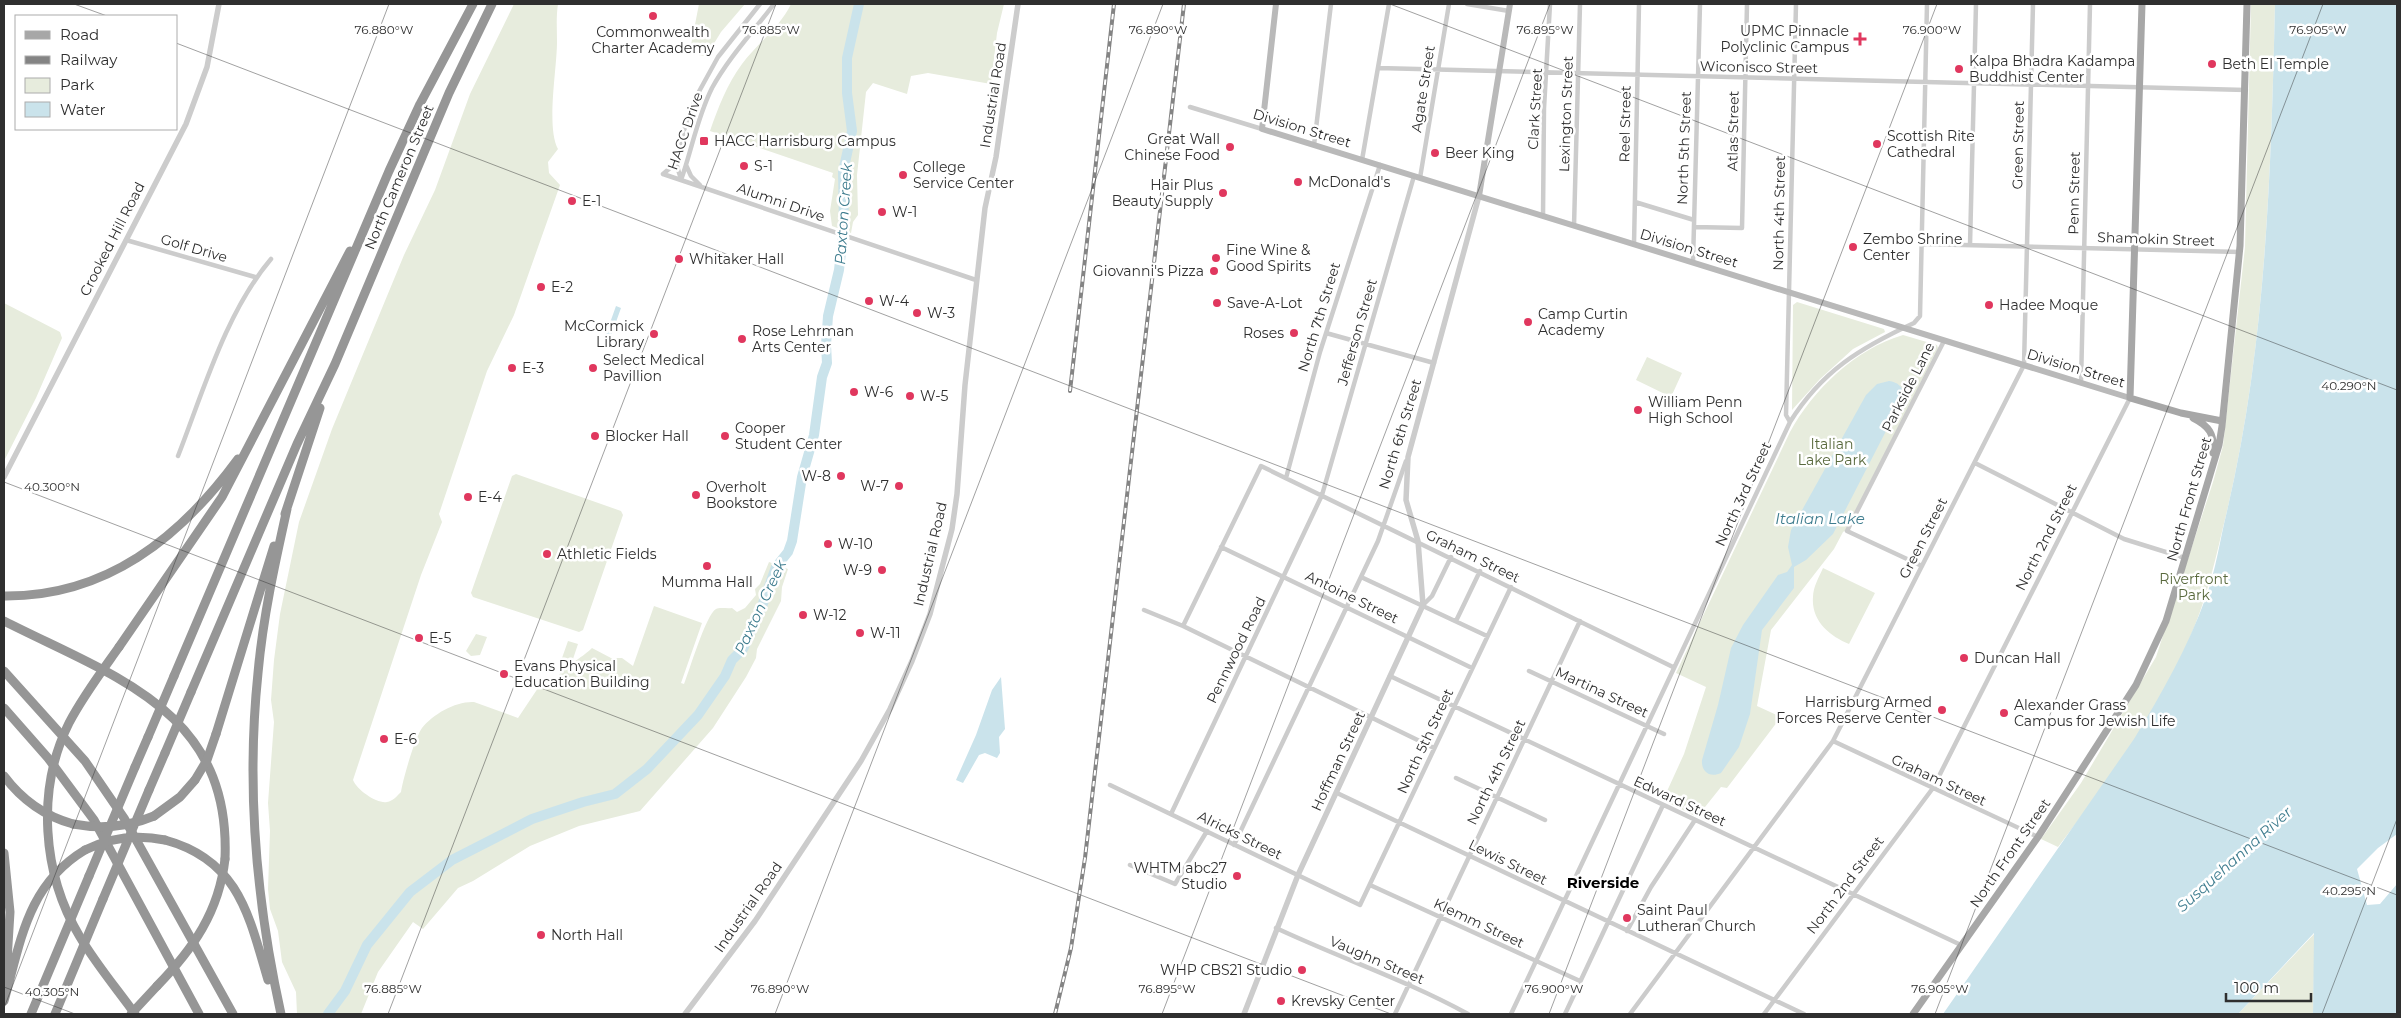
<svg xmlns="http://www.w3.org/2000/svg" width="2401" height="1018" viewBox="0 0 2401 1018" font-family="Montserrat,sans-serif">
  <style>
    .green { fill: #e7ecdd }
    .water { fill: #cae3eb }
    .lines { fill: none; stroke-linecap: round; stroke-linejoin: round }
    .river { stroke: #cae3eb; stroke-width: 10 }
    .minor { stroke: #ccc; stroke-width: 4.5 }
    .tertiary { stroke: #ccc; stroke-width: 5.5 }
    .secondary { stroke: #b9b9b9; stroke-width: 6 }
    .primary { stroke: #a7a7a7; stroke-width: 7 }
    .motorway { stroke: #969696; stroke-width: 9 }
    .rail-casing { stroke: #848484; stroke-width: 4 }
    .rail { stroke: #fff; stroke-width: 2; stroke-dasharray: 5.5; stroke-linecap: butt }
    .motorway-bridge { stroke: #969696; stroke-width: 9 }
    .ticks { fill: none; stroke: #2f2f2f; stroke-width: 1; stroke-opacity: 0.45 }
    .poi-dot { fill: #e0375e; stroke: #fff; stroke-width: 2 }
    .labels { text-anchor: middle; dominant-baseline: central; stroke-width: 5; stroke-linejoin: round; paint-order: stroke }
    .poi-label { font-size: 14px; fill: #2f2f2f; stroke: #fff; text-anchor: start }
    .street-label { font-size: 14px; fill: #2f2f2f; stroke: #fff }
    .park-label { font-size: 14px; fill: #59693d; stroke: #fff }
    .water-label { font-size: 15px; font-style: italic; fill: #3f7d8f; stroke: #fff }
    .neighbourhood-label { font-size: 15px; font-weight: bold; fill: #000; stroke: #fff }
    .ticks-label { font-size: 12px; text-anchor: middle; fill: #2f2f2f; stroke: #fff; stroke-width: 5; stroke-linejoin: round; paint-order: stroke }
  </style>
  <rect width="100%" height="100%" fill="#fff"/>
  <path class="green" d="M 514,4 L 558,4 C 556,17 557,29 557,42 C 557,69 546,127 558,149 L 548,162 L 549,173 L 560,185 L 514,315 L 487,371 L 439,514 L 442,522 L 421,575 L 353,780 C 357,790 377,804 387,802 C 393,801 397,796 401,792 C 403,779 415,737 422,728 C 433,714 456,701 474,702 L 518,718 L 538,688 L 557,678 L 565,666 C 571,665 587,653 592,648 L 611,658 L 622,658 L 633,666 L 654,606 L 702,623 L 681,683 L 684,684 C 689,672 706,614 716,609 C 720,607 727,609 732,608 L 737,612 L 745,608 L 756,595 L 755,589 L 760,584 L 769,562 L 788,569 L 782,587 L 781,601 L 757,649 L 756,658 L 746,677 L 713,728 L 640,811 L 579,826 L 530,846 L 473,881 L 458,888 L 423,929 L 413,922 L 378,972 L 361,1014 L 297,1014 L 296,992 L 282,962 L 278,931 L 270,909 L 268,889 L 270,831 L 268,803 L 274,722 L 271,700 L 274,660 L 280,614 L 299,522 L 332,429 L 404,255 L 435,190 L 470,94 Z
    M 699,4 L 745,4 L 721,32 L 707,55 C 700,57 696,54 690,50 Z
    M 791,4 L 1004,4 L 997,33 L 991,84 L 928,73 L 911,76 L 907,94 L 873,83 L 866,92 L 857,175 L 858,215 L 853,222 L 851,233 L 832,226 L 830,211 L 835,179 L 832,177 L 833,173 L 710,131 C 718,108 727,84 742,64 C 757,44 780,27 791,4 Z
    M 2251,4 L 2275,4 C 2271,173 2266,345 2227,511 C 2216,556 2207,601 2187,644 C 2155,717 2106,784 2058,847 L 2041,839 L 2081,783 L 2156,657 L 2213,482 L 2223,446 L 2245,247 Z
    M 1797,302 L 1884,329 L 1885,332 L 1853,349 L 1820,379 L 1792,410 L 1793,305 Z
    M 4,303 L 60,332 L 62,338 L 36,398 L 4,461 Z
    M 1903,335 L 1937,345 L 1938,348 L 1846,530 L 1843,532 L 1834,549 L 1771,630 L 1757,706 L 1781,717 L 1727,788 L 1721,787 L 1697,817 L 1663,800 L 1684,754 L 1706,687 L 1676,673 L 1790,432 C 1813,390 1855,349 1903,335 Z
    M 1647,357 L 1682,373 L 1671,397 L 1636,380 Z
    M 516,474 L 621,511 L 623,515 L 583,630 L 579,632 L 473,597 L 471,593 L 512,476 Z
    M 1823,568 L 1875,593 L 1849,644 C 1830,636 1811,621 1813,597 C 1813,587 1819,577 1823,568 Z
    M 476,634 L 487,637 L 480,655 L 471,656 L 466,651 Z
    M 568,641 L 578,644 L 572,662 L 562,658 Z
    M 2315,933 L 2313,1014 L 2238,1014 Z"/>
  <path class="water" d="M 2275,4 L 2397,4 L 2397,834 L 2378,848 L 2357,869 L 2367,905 L 2380,904 L 2397,884 L 2397,1014 L 2313,1014 L 2314,933 L 2238,1014 L 1943,1014 L 2134,739 C 2162,693 2188,647 2206,597 C 2216,570 2220,539 2227,511 C 2266,345 2271,174 2275,4 Z
    M 616,306 L 621,308 L 611,336 L 606,334 Z
    M 1889,381 C 1898,382 1905,388 1903,398 L 1833,534 L 1806,560 L 1794,567 L 1794,588 L 1762,630 L 1750,714 L 1739,747 L 1721,773 C 1710,778 1701,772 1702,760 L 1718,705 L 1731,648 L 1743,625 L 1778,575 L 1787,572 L 1792,565 L 1788,547 L 1791,530 L 1866,395 L 1877,384 Z
    M 1001,677 L 1005,729 L 999,737 L 1000,753 L 997,758 L 985,753 L 979,755 L 963,783 L 956,780 L 976,735 L 992,690 Z"/>
  <g class="lines">
    <path class="river" d="M 328,1014 L 345,991 L 367,945 L 410,892 L 452,860 L 532,819 L 583,802 L 615,794 L 647,769 L 698,715 L 725,676 L 732,660 L 743,649 L 761,609 L 776,567 L 788,552 L 792,541 L 802,477 L 814,435 L 822,377 L 827,363 L 826,345 L 828,316 L 839,270 L 844,226 L 843,172 L 852,131 L 847,93 L 847,58 L 859,4"/>
    <path class="minor" d="M 1467,4 L 1509,11
      M 1378,68 L 2246,90
      M 1190,107 L 1262,129
      M 1314,145 L 1331,4
      M 1362,160 L 1389,4
      M 686,165 L 691,176 L 700,185
      M 663,174 L 976,280
      M 663,174 L 676,163
      M 1420,178 L 1449,4
      M 681,179 L 676,163 L 686,123 L 696,97 L 718,57 L 760,4
      M 681,180 C 692,149 697,118 712,88 C 729,57 753,32 774,4
      M 1635,202 L 1694,220
      M 1543,216 L 1544,108 L 1550,4
      M 1574,226 L 1580,4
      M 1694,227 L 1742,228 L 1747,4
      M 126,240 L 255,277
      M 1634,244 L 1639,4
      M 1922,244 L 2240,252
      M 1970,245 L 1976,4
      M 1693,262 L 1700,4
      M 1326,333 L 1434,363
      M 2081,383 L 2090,4
      M 1790,422 L 1786,415 L 1796,4
      M 178,456 C 203,392 226,312 271,259
      M 1975,463 L 2124,539 L 2185,558
      M 1286,478 L 1320,352 L 1380,165
      M 1221,547 L 1472,668
      M 1922,566 L 1847,531 L 1944,341
      M 1361,577 L 1487,636
      M 1423,605 L 1432,596 L 1451,557
      M 1144,610 L 1183,626 L 1434,748
      M 1456,621 L 1480,571
      M 1183,626 L 1261,466 L 1673,667
      M 1529,671 L 1664,734
      M 1390,676 L 1961,945
      M 1833,741 L 2038,837
      M 1456,778 L 1545,820
      M 1110,785 L 1360,905 L 1511,587
      M 1337,793 L 1804,1014
      M 1171,814 L 1322,495 L 1414,176
      M 1234,845 L 1378,541 L 1406,461
      M 1130,865 L 1175,884 L 1207,831
      M 1370,885 L 1580,981
      M 1276,928 C 1340,958 1406,980 1468,1014
      M 1627,931 L 1651,887 L 1695,820
      M 1395,1014 L 1580,621
      M 1511,1014 L 1790,422 C 1822,371 1860,348 1914,323 L 1920,316 L 1927,4
      M 1565,1014 L 1663,805
      M 1630,1014 L 1833,741 L 2024,365 L 2033,4
      M 1764,1014 L 1933,788 L 2130,398"/>
    <path class="tertiary" d="M 4,477 L 186,124 L 207,67 L 219,4
      M 685,1014 L 755,921 L 861,761 L 890,709 L 912,661 L 930,614 L 952,529 L 957,494 L 965,385 L 985,208 L 996,157 L 1018,4
      M 1244,1014 L 1298,875 L 1423,605 L 1418,541 L 1406,500 L 1408,457 L 1479,196"/>
    <path class="secondary" d="M 1276,4 L 1262,129 L 2130,398
      M 1479,196 L 1510,4"/>
    <path class="primary" d="M 2142,4 L 2130,398 L 2181,413 L 2222,421
      M 2193,418 C 2209,426 2215,434 2213,453
      M 1913,1014 L 2038,837 L 2136,685 L 2166,621 L 2219,445 L 2222,426 L 2240,246 L 2247,4"/>
    <path class="motorway" d="M 285,514 L 320,408
      M 4,596 C 106,597 180,538 238,459
      M 4,621 C 114,677 231,710 225,859
      M 119,647 L 222,497 L 350,251
      M 4,671 L 85,761 L 124,818 L 233,1014
      M 174,676 L 389,171 L 420,104 L 473,4
      M 191,692 L 297,444 L 335,364 L 449,93 L 492,4
      M 4,708 L 48,758 L 94,820 L 199,1014
      M 216,734 L 274,546
      M 135,767 L 148,737
      M 4,776 C 22,800 44,816 73,824
      M 149,790 L 165,753
      M 154,816 L 180,797 L 195,780
      M 165,840 C 239,860 249,916 268,980
      M 4,853 L 10,912 L 6,977
      M 4,1001 C 21,941 27,885 85,850
      M 31,1014 L 89,876
      M 55,1014 L 103,899
      M 131,1014 L 157,986
      M 281,1014 C 256,901 246,788 258,673 C 263,617 275,563 287,509"/>
    <g class="rail-casing">
      <path id="rail" d="M 1070,391 L 1114,4
        M 1055,1014 L 1071,948 L 1085,858 L 1184,4"/>
    </g>
    <use href="#rail" class="rail"/>
    <path class="motorway-bridge" d="M 119,647 C 102,671 83,696 69,723 C 36,789 42,874 80,937 C 96,964 117,989 135,1014
      M 148,737 L 174,676
      M 165,753 L 191,692
      M 195,780 L 207,760 L 216,734
      M 73,824 C 100,829 128,827 154,816
      M 85,850 C 111,837 136,834 165,840
      M 89,876 L 135,767
      M 103,899 L 149,790
      M 157,986 C 193,949 219,912 225,859"/>
  </g>
  <path class="ticks" d="M 74,4 L 107,16M 1390,4 L 2397,390M 176,43 L 2397,895M 4,482 L 1391,1014M 4,987 L 75,1014M 4,1008 L 389,4M 388,1014 L 776,4M 775,1014 L 1163,4M 1162,1014 L 1550,4M 1549,1014 L 1937,4M 1935,1014 L 2323,4M 2322,1014 L 2397,819"/>
  <g class="poi-dot">
    <circle cx="653" cy="16" r="5"/>
    <path d="M1857.5 31.5h5v5h5v5h-5v5h-5v-5h-5v-5h5z"/>
    <circle cx="2212" cy="64" r="5"/>
    <circle cx="1959" cy="69" r="5"/>
    <rect x="699" y="136" width="10" height="10" rx="2.5"/>
    <circle cx="1877" cy="144" r="5"/>
    <circle cx="1230" cy="147" r="5"/>
    <circle cx="1435" cy="153" r="5"/>
    <circle cx="744" cy="166" r="5"/>
    <circle cx="903" cy="175" r="5"/>
    <circle cx="1298" cy="182" r="5"/>
    <circle cx="1223" cy="193" r="5"/>
    <circle cx="572" cy="201" r="5"/>
    <circle cx="882" cy="212" r="5"/>
    <circle cx="1853" cy="247" r="5"/>
    <circle cx="1216" cy="258" r="5"/>
    <circle cx="679" cy="259" r="5"/>
    <circle cx="1214" cy="271" r="5"/>
    <circle cx="541" cy="287" r="5"/>
    <circle cx="869" cy="301" r="5"/>
    <circle cx="1217" cy="303" r="5"/>
    <circle cx="1989" cy="305" r="5"/>
    <circle cx="917" cy="313" r="5"/>
    <circle cx="1528" cy="322" r="5"/>
    <circle cx="1294" cy="333" r="5"/>
    <circle cx="654" cy="334" r="5"/>
    <circle cx="742" cy="339" r="5"/>
    <circle cx="512" cy="368" r="5"/>
    <circle cx="593" cy="368" r="5"/>
    <circle cx="854" cy="392" r="5"/>
    <circle cx="910" cy="396" r="5"/>
    <circle cx="1638" cy="410" r="5"/>
    <circle cx="595" cy="436" r="5"/>
    <circle cx="725" cy="436" r="5"/>
    <circle cx="841" cy="476" r="5"/>
    <circle cx="899" cy="486" r="5"/>
    <circle cx="696" cy="495" r="5"/>
    <circle cx="468" cy="497" r="5"/>
    <circle cx="828" cy="544" r="5"/>
    <circle cx="547" cy="554" r="5"/>
    <circle cx="707" cy="566" r="5"/>
    <circle cx="882" cy="570" r="5"/>
    <circle cx="803" cy="615" r="5"/>
    <circle cx="860" cy="633" r="5"/>
    <circle cx="419" cy="638" r="5"/>
    <circle cx="1964" cy="658" r="5"/>
    <circle cx="504" cy="674" r="5"/>
    <circle cx="1942" cy="710" r="5"/>
    <circle cx="2004" cy="713" r="5"/>
    <circle cx="384" cy="739" r="5"/>
    <circle cx="1237" cy="876" r="5"/>
    <circle cx="1627" cy="918" r="5"/>
    <circle cx="541" cy="935" r="5"/>
    <circle cx="1302" cy="970" r="5"/>
    <circle cx="1281" cy="1001" r="5"/>
  </g>
  <g class="labels">
    <g class="poi-label">
      <text x="1849" y="31" text-anchor="end">UPMC Pinnacle<tspan x="1849" dy="16">Polyclinic Campus</tspan></text>
      <text x="653" y="32" text-anchor="middle">Commonwealth<tspan x="653" dy="16">Charter Academy</tspan></text>
      <text x="1969" y="61">Kalpa Bhadra Kadampa<tspan x="1969" dy="16">Buddhist Center</tspan></text>
      <text x="2222" y="64">Beth El Temple</text>
      <text x="1887" y="136">Scottish Rite<tspan x="1887" dy="16">Cathedral</tspan></text>
      <text x="1220" y="139" text-anchor="end">Great Wall<tspan x="1220" dy="16">Chinese Food</tspan></text>
      <text x="714" y="141">HACC Harrisburg Campus</text>
      <text x="1445" y="153">Beer King</text>
      <text x="754" y="166">S-1</text>
      <text x="913" y="167">College<tspan x="913" dy="16">Service Center</tspan></text>
      <text x="1308" y="182">McDonald's</text>
      <text x="1213" y="185" text-anchor="end">Hair Plus<tspan x="1213" dy="16">Beauty Supply</tspan></text>
      <text x="582" y="201">E-1</text>
      <text x="892" y="212">W-1</text>
      <text x="1863" y="239">Zembo Shrine<tspan x="1863" dy="16">Center</tspan></text>
      <text x="1226" y="250">Fine Wine &amp;<tspan x="1226" dy="16">Good Spirits</tspan></text>
      <text x="689" y="259">Whitaker Hall</text>
      <text x="1204" y="271" text-anchor="end">Giovanni's Pizza</text>
      <text x="551" y="287">E-2</text>
      <text x="879" y="301">W-4</text>
      <text x="1227" y="303">Save-A-Lot</text>
      <text x="1999" y="305">Hadee Moque</text>
      <text x="927" y="313">W-3</text>
      <text x="1538" y="314">Camp Curtin<tspan x="1538" dy="16">Academy</tspan></text>
      <text x="644" y="326" text-anchor="end">McCormick<tspan x="644" dy="16">Library</tspan></text>
      <text x="752" y="331">Rose Lehrman<tspan x="752" dy="16">Arts Center</tspan></text>
      <text x="1284" y="333" text-anchor="end">Roses</text>
      <text x="603" y="360">Select Medical<tspan x="603" dy="16">Pavillion</tspan></text>
      <text x="522" y="368">E-3</text>
      <text x="864" y="392">W-6</text>
      <text x="920" y="396">W-5</text>
      <text x="1648" y="402">William Penn<tspan x="1648" dy="16">High School</tspan></text>
      <text x="735" y="428">Cooper<tspan x="735" dy="16">Student Center</tspan></text>
      <text x="605" y="436">Blocker Hall</text>
      <text x="831" y="476" text-anchor="end">W-8</text>
      <text x="889" y="486" text-anchor="end">W-7</text>
      <text x="706" y="487">Overholt<tspan x="706" dy="16">Bookstore</tspan></text>
      <text x="478" y="497">E-4</text>
      <text x="838" y="544">W-10</text>
      <text x="557" y="554">Athletic Fields</text>
      <text x="872" y="570" text-anchor="end">W-9</text>
      <text x="707" y="582" text-anchor="middle">Mumma Hall</text>
      <text x="813" y="615">W-12</text>
      <text x="870" y="633">W-11</text>
      <text x="429" y="638">E-5</text>
      <text x="1974" y="658">Duncan Hall</text>
      <text x="514" y="666">Evans Physical<tspan x="514" dy="16">Education Building</tspan></text>
      <text x="1932" y="702" text-anchor="end">Harrisburg Armed<tspan x="1932" dy="16">Forces Reserve Center</tspan></text>
      <text x="2014" y="705">Alexander Grass<tspan x="2014" dy="16">Campus for Jewish Life</tspan></text>
      <text x="394" y="739">E-6</text>
      <text x="1227" y="868" text-anchor="end">WHTM abc27<tspan x="1227" dy="16">Studio</tspan></text>
      <text x="1637" y="910">Saint Paul<tspan x="1637" dy="16">Lutheran Church</tspan></text>
      <text x="551" y="935">North Hall</text>
      <text x="1292" y="970" text-anchor="end">WHP CBS21 Studio</text>
      <text x="1291" y="1001">Krevsky Center</text>
    </g>
    <g class="street-label">
      <text transform="translate(1759 67) rotate(1)">Wiconisco Street</text>
      <text transform="translate(1423 89) rotate(-81)">Agate Street</text>
      <text transform="translate(993 95) rotate(-81)">Industrial Road</text>
      <text transform="translate(1535 109) rotate(-87)">Clark Street</text>
      <text transform="translate(1566 114) rotate(-88)">Lexington Street</text>
      <text transform="translate(1625 124) rotate(-89)">Reel Street</text>
      <text transform="translate(1302 128) rotate(17)">Division Street</text>
      <text transform="translate(685 131) rotate(-71)">HACC Drive</text>
      <text transform="translate(1733 131) rotate(-89)">Atlas Street</text>
      <text transform="translate(2018 145) rotate(-89)">Green Street</text>
      <text transform="translate(1684 148) rotate(-88)">North 5th Street</text>
      <text transform="translate(399 177) rotate(-67)">North Cameron Street</text>
      <text transform="translate(2074 193) rotate(-89)">Penn Street</text>
      <text transform="translate(781 202) rotate(19)">Alumni Drive</text>
      <text transform="translate(1779 213) rotate(-89)">North 4th Street</text>
      <text transform="translate(112 239) rotate(-63)">Crooked Hill Road</text>
      <text transform="translate(2156 239) rotate(2)">Shamokin Street</text>
      <text transform="translate(194 248) rotate(16)">Golf Drive</text>
      <text transform="translate(1689 248) rotate(17)">Division Street</text>
      <text transform="translate(1319 317) rotate(-73)">North 7th Street</text>
      <text transform="translate(1357 332) rotate(-74)">Jefferson Street</text>
      <text transform="translate(2076 368) rotate(17)">Division Street</text>
      <text transform="translate(1908 387) rotate(-63)">Parkside Lane</text>
      <text transform="translate(1400 434) rotate(-73)">North 6th Street</text>
      <text transform="translate(1743 494) rotate(-65)">North 3rd Street</text>
      <text transform="translate(2189 499) rotate(-74)">North Front Street</text>
      <text transform="translate(2046 537) rotate(-63)">North 2nd Street</text>
      <text transform="translate(1923 538) rotate(-63)">Green Street</text>
      <text transform="translate(930 554) rotate(-77)">Industrial Road</text>
      <text transform="translate(1473 556) rotate(26)">Graham Street</text>
      <text transform="translate(1352 597) rotate(26)">Antoine Street</text>
      <text transform="translate(1236 650) rotate(-64)">Pennwood Road</text>
      <text transform="translate(1602 692) rotate(25)">Martina Street</text>
      <text transform="translate(1425 741) rotate(-65)">North 5th Street</text>
      <text transform="translate(1338 761) rotate(-65)">Hoffman Street</text>
      <text transform="translate(1496 772) rotate(-64)">North 4th Street</text>
      <text transform="translate(1939 780) rotate(25)">Graham Street</text>
      <text transform="translate(1680 801) rotate(25)">Edward Street</text>
      <text transform="translate(1240 835) rotate(26)">Alricks Street</text>
      <text transform="translate(2010 853) rotate(-55)">North Front Street</text>
      <text transform="translate(1508 862) rotate(26)">Lewis Street</text>
      <text transform="translate(1845 885) rotate(-53)">North 2nd Street</text>
      <text transform="translate(748 907) rotate(-55)">Industrial Road</text>
      <text transform="translate(1479 923) rotate(25)">Klemm Street</text>
      <text transform="translate(1377 960) rotate(23)">Vaughn Street</text>
    </g>
    <g class="park-label">
      <text x="1832" y="444">Italian<tspan x="1832" dy="16">Lake Park</tspan></text>
      <text x="2194" y="579">Riverfront<tspan x="2194" dy="16">Park</tspan></text>
    </g>
    <g class="water-label">
      <text transform="translate(843 214) rotate(-86)">Paxton Creek</text>
      <text x="1820" y="518">Italian Lake</text>
      <text transform="translate(760 607) rotate(-65)">Paxton Creek</text>
      <text transform="translate(2234 859) rotate(-42)">Susquehanna River</text>
    </g>
    <g class="neighbourhood-label">
      <text x="1603" y="882">Riverside</text>
    </g>
  </g>
  <g class="ticks-label">
    <text x="384" y="34">76.880°W</text>
    <text x="771" y="34">76.885°W</text>
    <text x="1158" y="34">76.890°W</text>
    <text x="1545" y="34">76.895°W</text>
    <text x="1932" y="34">76.900°W</text>
    <text x="2318" y="34">76.905°W</text>
    <text x="2349" y="390">40.290°N</text>
    <text x="52" y="491">40.300°N</text>
    <text x="2349" y="895">40.295°N</text>
    <text x="393" y="993">76.885°W</text>
    <text x="780" y="993">76.890°W</text>
    <text x="1167" y="993">76.895°W</text>
    <text x="1554" y="993">76.900°W</text>
    <text x="1940" y="993">76.905°W</text>
    <text x="52" y="996">40.305°N</text>
  </g>
  <rect width="2401" height="1018" fill="none" stroke="#2f2f2f" stroke-width="10"/>
  <rect x="15" y="15" width="162" height="115" fill="#ffffff" stroke="#acacac"/>
  <rect x="25" y="31" width="25" height="8" fill="#a7a7a7" stroke="#acacac"/>
  <text x="60" y="40" font-size="15" fill="#2f2f2f">Road</text>
  <rect x="25" y="56" width="25" height="8" fill="#848484" stroke="#acacac"/>
  <text x="60" y="65" font-size="15" fill="#2f2f2f">Railway</text>
  <rect x="25" y="78" width="25" height="15" fill="#e7ecdd" stroke="#acacac"/>
  <text x="60" y="90" font-size="15" fill="#2f2f2f">Park</text>
  <rect x="25" y="102" width="25" height="15" fill="#cae3eb" stroke="#acacac"/>
  <text x="60" y="115" font-size="15" fill="#2f2f2f">Water</text>
  <path d="M2226 993v8h85v-8" fill="none" stroke="#2f2f2f" stroke-width="2.5"/>
  <text x="2234" y="993" font-size="15" fill="#2f2f2f" stroke="#ffffff" stroke-width="4" paint-order="stroke">100 m</text>
</svg>
